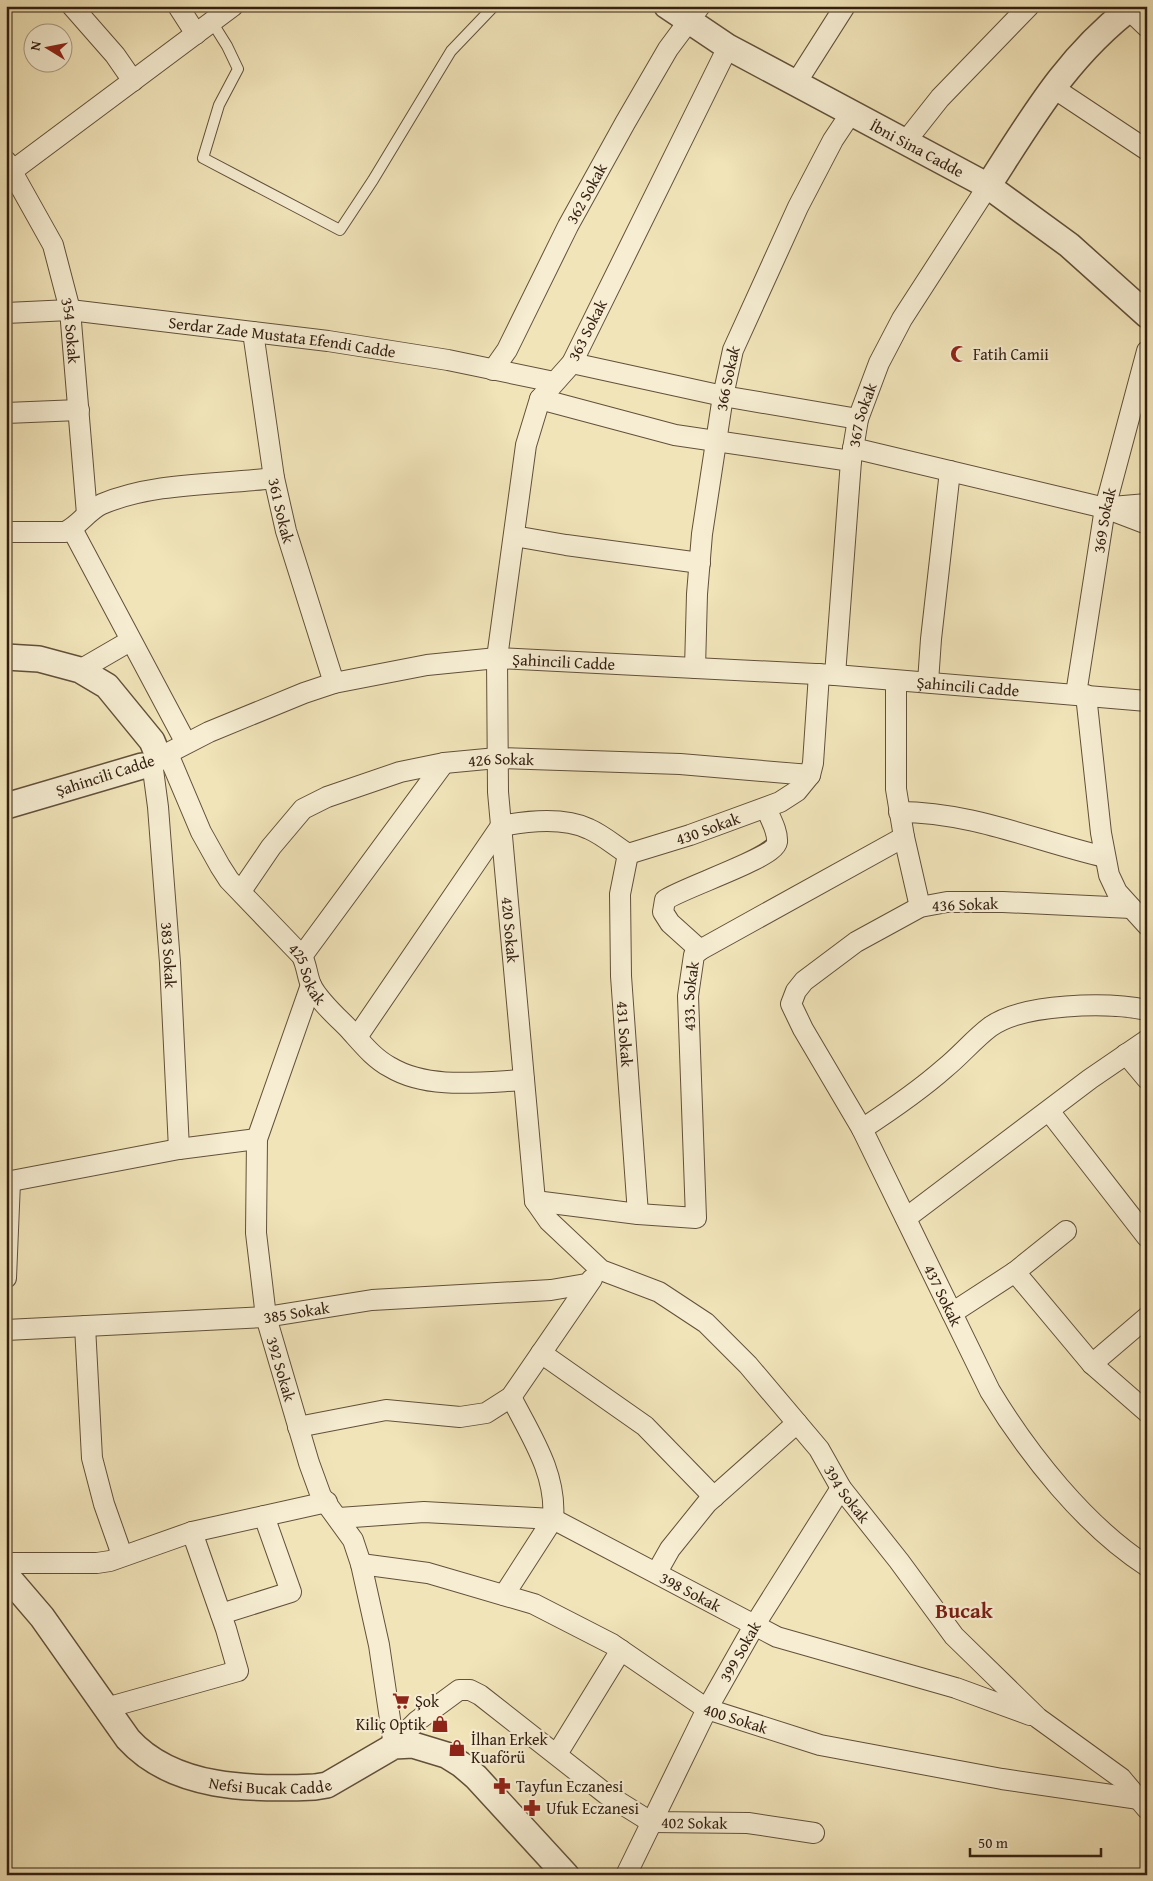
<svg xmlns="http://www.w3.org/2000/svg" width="1153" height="1881" viewBox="0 0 1153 1881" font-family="'Gentium Book Plus',serif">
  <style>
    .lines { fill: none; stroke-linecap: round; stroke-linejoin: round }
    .service-casing { stroke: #62503a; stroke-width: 12 }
    .minor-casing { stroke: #62503a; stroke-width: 22 }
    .tertiary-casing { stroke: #62503a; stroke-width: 28 }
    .service { stroke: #f6edd2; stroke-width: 10 }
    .minor { stroke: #f6edd2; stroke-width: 20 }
    .tertiary { stroke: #f6edd2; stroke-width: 25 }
    .labels { text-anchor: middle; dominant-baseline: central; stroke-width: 4.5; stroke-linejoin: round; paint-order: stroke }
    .street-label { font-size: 16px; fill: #321e10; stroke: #f6edd2 }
    .poi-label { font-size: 16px; fill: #321e10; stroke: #f6edd2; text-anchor: start }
    .district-label { font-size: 21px; font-weight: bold; fill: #7a1f14; stroke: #f6edd2 }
  </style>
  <rect width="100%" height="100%" fill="#f1e4b9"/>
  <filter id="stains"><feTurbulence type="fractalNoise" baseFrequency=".004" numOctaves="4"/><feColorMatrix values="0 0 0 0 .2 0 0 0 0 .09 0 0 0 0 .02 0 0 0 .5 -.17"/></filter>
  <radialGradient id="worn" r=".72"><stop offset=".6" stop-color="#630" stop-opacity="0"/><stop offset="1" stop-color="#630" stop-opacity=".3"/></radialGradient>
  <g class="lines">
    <g class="service-casing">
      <path id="service" d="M 212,22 L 227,46 L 238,69 L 219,105 L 203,158 L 340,230 L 373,180 L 451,51 L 494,6"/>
    </g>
    <g class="minor-casing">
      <g id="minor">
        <path d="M 72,6 L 115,55 L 133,81"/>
        <path d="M 178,6 L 196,34"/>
        <path d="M 1125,6 L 1147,27"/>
        <path id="s1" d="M 728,47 L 572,363 L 540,399 L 526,445 L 497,658 L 498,792 L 535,1201 L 549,1221 L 601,1270 L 659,1292 L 706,1323 L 748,1365 L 819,1449 L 841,1488 L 899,1561 L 954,1636 L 1038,1718 L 1121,1778 L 1147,1809"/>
        <path d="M 796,83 L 845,6"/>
        <path d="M 1052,87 L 1147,150"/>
        <path d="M 906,141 L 940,98 L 1029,6"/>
        <path id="s2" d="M 6,161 L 53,245 L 70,310 L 87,514"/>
        <path d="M 12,171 L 233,6"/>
        <path id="s3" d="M 6,313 L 70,310 L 328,341 L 448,360 L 554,382"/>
        <path id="s4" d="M 253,332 L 274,478 L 286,531 L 334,683"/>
        <path d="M 572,363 L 723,396 L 858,419"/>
        <path id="s5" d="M 493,370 L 507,350 L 568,226 L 625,123 L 668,49 L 700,6"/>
        <path d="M 540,399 L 675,435 L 851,461"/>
        <path d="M 6,413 L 79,410"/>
        <path d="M 853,448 L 1105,508 L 1147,524"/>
        <path d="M 1112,507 L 1147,504"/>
        <path d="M 72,529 L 186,743"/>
        <path d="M 6,532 L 65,532 C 80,525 87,511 102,504 C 155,482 218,485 274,478"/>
        <path d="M 514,536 L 566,545 L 700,563"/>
        <path id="s6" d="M 695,668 L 697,594 L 702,534 L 723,396 L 733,350 L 798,207 L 833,140 L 851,113"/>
        <path d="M 80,670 L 130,641"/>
        <path id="s7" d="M 835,675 L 851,461 L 858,419 L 879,363 L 902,319 L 988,186"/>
        <path d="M 896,681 L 896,789 L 904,837 L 920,907"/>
        <path d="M 928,682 L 931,639 L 950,471"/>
        <path id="s8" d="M 1076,694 L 1105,508 L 1147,351"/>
        <path d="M 1086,695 L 1101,833 L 1109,875 L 1117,892 L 1147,925"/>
        <path id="s9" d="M 168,754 L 201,832 L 220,866 L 229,880 L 302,956 C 307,966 307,976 311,985 C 318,1000 336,1016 348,1028 C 361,1042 373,1058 390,1067 C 428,1090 482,1082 524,1080"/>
        <path id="s10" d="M 152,762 L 158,807 L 170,963 L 179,1149"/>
        <path id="s11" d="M 147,764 L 209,732 L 304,693 L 334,683 L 427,665 L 497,658 L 835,675 L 1147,701"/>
        <path d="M 899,812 C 972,812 1036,841 1105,857"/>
        <path id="s12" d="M 628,854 L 620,894 L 621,976 L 638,1214"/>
        <path id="s13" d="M 241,891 L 271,847 L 303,809 L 327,797 L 400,772 L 444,763 L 497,758 L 680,764 L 810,775"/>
        <path id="s14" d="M 1131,908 L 1003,902 L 947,902 L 920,907 L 856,942 L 804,981 L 796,991 L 791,1004 L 803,1029 L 862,1129 L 990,1391 C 1028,1454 1085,1526 1147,1566"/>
        <path d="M 700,950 L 670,923 L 663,912 L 665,900 C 684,887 775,858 777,842 C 778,831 770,818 766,808"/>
        <path d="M 302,956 L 444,763"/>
        <path id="s15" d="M 311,985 L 257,1139 L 256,1233 L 266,1317 L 309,1463 L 321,1496 L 353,1540 L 361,1564 L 379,1645 L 394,1746"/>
        <path id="s16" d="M 357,1037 L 501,826 C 527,821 564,817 589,829 C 603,835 615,846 628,854 L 690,835 L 780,802 L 797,791 L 810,775 L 813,763 L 819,674"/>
        <path d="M 1126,1054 L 1147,1079"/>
        <path d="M 1049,1111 L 1147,1237"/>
        <path d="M 862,1129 C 891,1110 919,1091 945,1068 C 961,1055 974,1039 990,1027 C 1023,1003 1108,1002 1147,1010"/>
        <path d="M 6,1182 L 179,1149 L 257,1139"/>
        <path id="s17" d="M 535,1201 L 638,1214 L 696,1218 L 688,996 L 694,955 L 700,950 L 904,837"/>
        <path d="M 906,1218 L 1090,1079 L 1147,1040"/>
        <path d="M 1015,1272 L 1092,1364 L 1147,1412"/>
        <path d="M 6,1278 L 10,1182"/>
        <path d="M 952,1313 L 1015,1272 L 1066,1231"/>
        <path d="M 85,1326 L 92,1458 L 104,1504 L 122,1555"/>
        <path id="s18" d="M 6,1330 L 266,1317 L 372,1300 L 551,1290 L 586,1284"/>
        <path d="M 541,1353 L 645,1426 L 714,1497"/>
        <path d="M 1092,1364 L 1147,1317"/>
        <path d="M 298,1427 L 386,1410 L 460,1417 L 486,1413 L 511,1397 L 592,1279"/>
        <path id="s19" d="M 339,1518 L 424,1512 L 553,1519 L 777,1637 L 956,1688 L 1030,1715"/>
        <path d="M 6,1563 L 97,1563 L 110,1561 L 192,1532 L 327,1502"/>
        <path id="s20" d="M 361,1564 L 428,1573 L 534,1604 L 612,1644 L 707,1709 L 820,1745 L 1002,1779 L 1139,1799"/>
        <path d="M 657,1572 L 670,1549 L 707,1503 L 797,1423"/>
        <path d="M 504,1595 L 553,1519 C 557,1474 531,1436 511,1397"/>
        <path d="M 221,1614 L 291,1592 L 264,1516"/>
        <path d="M 106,1708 L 238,1671 L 226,1629 L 192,1532"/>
        <path id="s21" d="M 401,1745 L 409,1729 L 417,1721 L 459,1690 L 470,1690 L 480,1695 L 606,1794 L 651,1822 L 748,1823 L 814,1833"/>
        <path d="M 557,1754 L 621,1650"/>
        <path id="s22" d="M 626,1875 L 707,1709 L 754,1626 L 841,1488"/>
      </g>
    </g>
    <g class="tertiary-casing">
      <g id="tertiary">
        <path id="s23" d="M 667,6 L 728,47 L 988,186 L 1069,245 L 1147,315"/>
        <path d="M 988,186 C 1032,118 1067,56 1133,6"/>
        <path d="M 6,657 L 39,659 L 80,670 L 107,686 L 152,741 L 159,758"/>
        <path d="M 6,806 L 142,766"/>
        <path id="s24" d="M 6,1575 L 42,1617 L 128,1739 C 173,1789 252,1790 315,1787 L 327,1785 L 394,1746 L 413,1745 L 446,1755 L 462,1765 L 476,1777 L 566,1875"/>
      </g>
    </g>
    <use href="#service" class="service"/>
    <use href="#minor" class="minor"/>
    <use href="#tertiary" class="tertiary"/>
  </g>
  <defs>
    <g id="mosque-bare" transform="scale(1.35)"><path d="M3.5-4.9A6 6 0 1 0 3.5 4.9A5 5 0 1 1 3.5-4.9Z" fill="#8f2418" stroke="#f6edd2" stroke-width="2.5" paint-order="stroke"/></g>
    <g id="supermarket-bare" transform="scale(1.35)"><path d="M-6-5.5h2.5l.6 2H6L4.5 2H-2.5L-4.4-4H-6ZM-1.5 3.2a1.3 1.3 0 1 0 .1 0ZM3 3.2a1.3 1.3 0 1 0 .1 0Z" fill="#8f2418" stroke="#f6edd2" stroke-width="2.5" paint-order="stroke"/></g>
    <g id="shop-bare" transform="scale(1.35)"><path d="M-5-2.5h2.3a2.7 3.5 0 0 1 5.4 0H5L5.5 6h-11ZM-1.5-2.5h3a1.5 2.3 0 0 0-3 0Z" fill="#8f2418" stroke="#f6edd2" stroke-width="2.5" paint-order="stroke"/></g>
    <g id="pharmacy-bare" transform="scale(1.35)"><path d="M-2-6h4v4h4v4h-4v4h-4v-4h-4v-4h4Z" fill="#8f2418" stroke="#f6edd2" stroke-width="2.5" paint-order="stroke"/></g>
  </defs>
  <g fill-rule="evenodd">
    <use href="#mosque-bare" x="959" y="354"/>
    <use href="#supermarket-bare" x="401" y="1701"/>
    <use href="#shop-bare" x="440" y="1724"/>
    <use href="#shop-bare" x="457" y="1748"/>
    <use href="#pharmacy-bare" x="502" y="1786"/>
    <use href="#pharmacy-bare" x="532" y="1808"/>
  </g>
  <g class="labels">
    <g class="street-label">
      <text stroke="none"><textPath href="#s23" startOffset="288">İbni Sina Cadde</textPath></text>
      <text stroke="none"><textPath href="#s5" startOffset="200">362 Sokak</textPath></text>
      <text transform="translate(587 330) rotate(-63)">363 Sokak</text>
      <text stroke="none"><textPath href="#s2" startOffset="184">354 Sokak</textPath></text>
      <text stroke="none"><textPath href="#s3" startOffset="278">Serdar Zade Mustata Efendi Cadde</textPath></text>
      <text stroke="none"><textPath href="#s6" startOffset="292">366 Sokak</textPath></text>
      <text stroke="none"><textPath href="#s7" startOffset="262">367 Sokak</textPath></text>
      <text stroke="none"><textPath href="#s4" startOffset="181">361 Sokak</textPath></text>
      <text stroke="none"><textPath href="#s8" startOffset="176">369 Sokak</textPath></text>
      <text stroke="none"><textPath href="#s11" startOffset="436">Şahincili Cadde</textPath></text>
      <text stroke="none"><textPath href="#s11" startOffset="841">Şahincili Cadde</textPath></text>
      <text stroke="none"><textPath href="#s13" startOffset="309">426 Sokak</textPath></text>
      <text transform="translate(105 775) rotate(-18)">Şahincili Cadde</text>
      <text stroke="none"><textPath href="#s16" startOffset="475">430 Sokak</textPath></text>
      <text transform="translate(965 904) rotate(-2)">436 Sokak</text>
      <text stroke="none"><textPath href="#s1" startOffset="936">420 Sokak</textPath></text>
      <text stroke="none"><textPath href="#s10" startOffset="194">383 Sokak</textPath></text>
      <text stroke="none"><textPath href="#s9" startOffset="264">425 Sokak</textPath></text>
      <text stroke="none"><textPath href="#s17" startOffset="384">433. Sokak</textPath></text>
      <text stroke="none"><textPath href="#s12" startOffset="181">431 Sokak</textPath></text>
      <text stroke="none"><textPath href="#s14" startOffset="705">437 Sokak</textPath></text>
      <text stroke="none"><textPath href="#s18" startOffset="291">385 Sokak</textPath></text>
      <text stroke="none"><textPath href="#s15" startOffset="396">392 Sokak</textPath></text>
      <text stroke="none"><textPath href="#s1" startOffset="1645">394 Sokak</textPath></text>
      <text stroke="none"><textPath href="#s19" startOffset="370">398 Sokak</textPath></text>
      <text stroke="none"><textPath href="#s22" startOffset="251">399 Sokak</textPath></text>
      <text stroke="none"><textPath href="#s20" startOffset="411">400 Sokak</textPath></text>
      <text stroke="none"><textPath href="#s24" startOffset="359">Nefsi Bucak Cadde</textPath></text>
      <text stroke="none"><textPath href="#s21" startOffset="360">402 Sokak</textPath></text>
    </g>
    <g class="poi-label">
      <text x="973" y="354">Fatih Camii</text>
      <text x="415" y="1701">Şok</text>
      <text x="426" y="1724" text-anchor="end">Kiliç Optik</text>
      <text x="471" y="1739">İlhan Erkek<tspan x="471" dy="18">Kuaförü</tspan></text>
      <text x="516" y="1786">Tayfun Eczanesi</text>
      <text x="546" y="1808">Ufuk Eczanesi</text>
    </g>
    <g class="district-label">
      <text x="964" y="1610">Bucak</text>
    </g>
  </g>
  <rect width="1153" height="1881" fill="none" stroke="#f1e4b9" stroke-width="25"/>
  <rect x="8" y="8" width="1138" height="1866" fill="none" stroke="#321e10" stroke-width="2.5"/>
  <rect x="12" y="12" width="1128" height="1856" fill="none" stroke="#321e10"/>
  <g transform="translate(48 48) rotate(280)"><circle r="24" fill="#f6edd2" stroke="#a89a84"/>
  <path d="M0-4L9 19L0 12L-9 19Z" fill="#8f2418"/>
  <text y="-8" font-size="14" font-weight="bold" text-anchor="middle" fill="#321e10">N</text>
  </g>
  <path d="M970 1848v8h131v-8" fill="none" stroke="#321e10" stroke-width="2.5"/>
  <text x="978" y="1848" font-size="15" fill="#321e10" stroke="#f6edd2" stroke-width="4" paint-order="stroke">50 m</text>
  <rect width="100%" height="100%" filter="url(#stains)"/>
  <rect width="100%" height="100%" fill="url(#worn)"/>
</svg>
